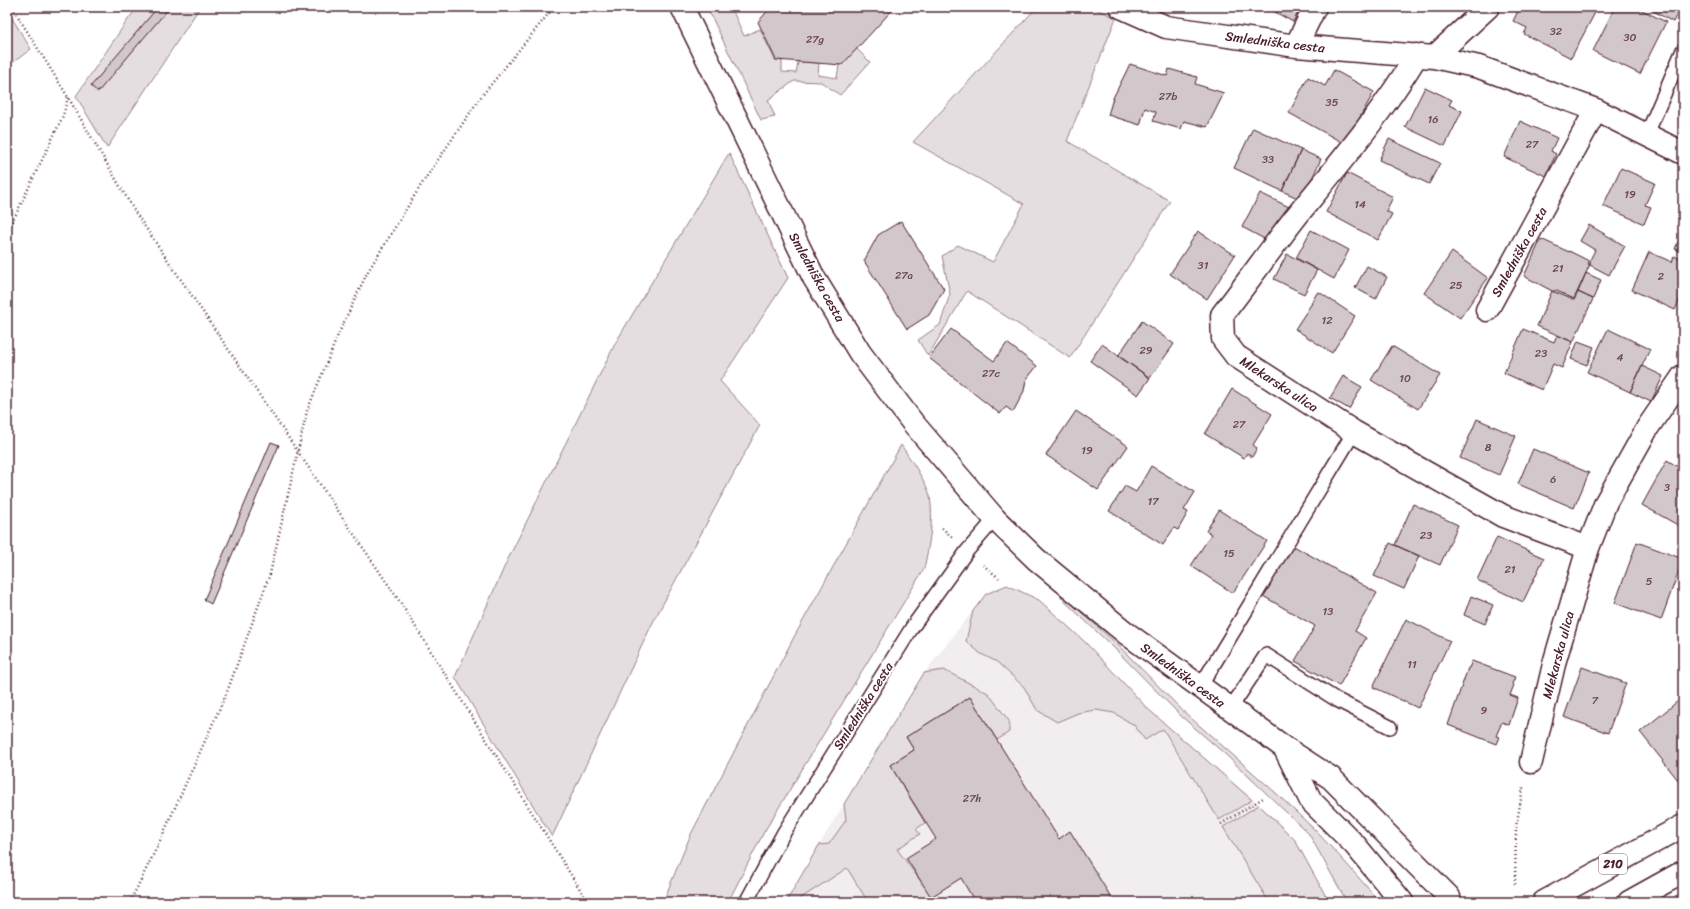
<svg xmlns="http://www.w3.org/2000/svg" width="1690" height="909" viewBox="0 0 1690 909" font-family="Sriracha,sans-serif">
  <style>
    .built { fill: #f2eeef }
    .green { fill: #e5dee0; stroke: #987e86 }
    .building { fill: #d2c7cb; stroke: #4a1f2b }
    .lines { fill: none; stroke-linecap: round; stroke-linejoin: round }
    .lane-casing { stroke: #4a1f2b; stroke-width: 16 }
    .street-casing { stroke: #4a1f2b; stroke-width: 25 }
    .secondary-casing { stroke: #4a1f2b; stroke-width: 25 }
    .primary-casing { stroke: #4a1f2b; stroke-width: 25 }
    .path { stroke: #4a1f2b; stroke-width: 2.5; stroke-dasharray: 1 3; stroke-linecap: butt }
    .lane { stroke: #fff; stroke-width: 13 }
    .street { stroke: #fff; stroke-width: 22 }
    .secondary { stroke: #fff; stroke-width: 22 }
    .primary { stroke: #fff; stroke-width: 22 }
    .labels { text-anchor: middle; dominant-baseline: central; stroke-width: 4; stroke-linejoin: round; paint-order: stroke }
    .number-label { font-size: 11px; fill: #6c4953 }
    .shield { fill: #fff; stroke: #80626b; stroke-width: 1 }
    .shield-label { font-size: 12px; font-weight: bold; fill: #4a1f2b }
    .street-label { font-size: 13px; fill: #4a1f2b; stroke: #fff }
  </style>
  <rect width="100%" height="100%" fill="#fff"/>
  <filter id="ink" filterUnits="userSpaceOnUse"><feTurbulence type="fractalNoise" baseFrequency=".025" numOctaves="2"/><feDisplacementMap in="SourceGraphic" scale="8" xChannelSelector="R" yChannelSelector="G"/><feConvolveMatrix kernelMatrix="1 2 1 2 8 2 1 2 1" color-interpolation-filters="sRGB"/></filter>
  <g filter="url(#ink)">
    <path class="built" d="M 1007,585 L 1039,600 L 1085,642 L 1148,709 L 1260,805 L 1295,840 L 1329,902 L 786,902 L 819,845 L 924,673 L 986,594 Z"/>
    <path class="green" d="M 138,7 L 200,7 L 107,148 L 76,96 L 129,18 Z
      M 707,7 L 731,7 L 744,36 L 760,29 L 775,60 L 782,61 L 782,72 L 796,73 L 798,62 L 819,63 L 818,75 L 837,78 L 839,64 L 857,49 L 870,62 L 840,95 L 821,82 L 794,81 L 768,100 L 775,117 L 761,120 Z
      M 1037,7 L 1092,7 L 1116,18 L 1067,141 L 1170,201 L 1070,358 L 967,291 L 928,356 L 918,340 L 940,325 L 950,294 L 942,256 L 958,245 L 993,262 L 1024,204 L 913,142 Z
      M 7,10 L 31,49 L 7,67 Z
      M 729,153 L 788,278 L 720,381 L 760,425 L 652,624 L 552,837 L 455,677 L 507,561 L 616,342 Z
      M 901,445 C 908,455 928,485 930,496 C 934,521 929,545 924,569 L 764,832 L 728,902 L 663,902 L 691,834 L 794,637 Z
      M 1007,585 L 1039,600 L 1085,642 L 1148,709 L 1252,800 L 1219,820 L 1163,729 L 1145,740 L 1134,725 L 1114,713 L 1096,710 L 1078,713 L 1057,722 L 1037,710 L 1024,687 L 997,662 L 981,654 L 966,641 L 973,611 L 986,594 Z
      M 1062,595 L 1117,644 L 1184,712 L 1276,793 L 1314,829 L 1344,861 L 1372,893 L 1378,902 L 1347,902 L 1309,834 L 1226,755 L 1181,716 L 1114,648 L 1061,598 Z
      M 944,670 L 988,693 L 1009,721 L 1009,732 L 997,740 L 970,697 L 906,737 L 914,750 L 890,765 L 925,823 L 916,829 L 920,834 L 897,849 L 936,902 L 868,902 L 847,868 L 795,902 L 786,902 L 819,845 L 829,844 L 846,820 L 844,804 L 924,673 Z
      M 1259,805 L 1295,840 L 1329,902 L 1269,902 L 1223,827 Z"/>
    <path class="building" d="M 158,7 L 170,7 L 98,92 L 91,86 Z
      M 771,7 L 895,7 L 842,65 L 776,60 L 758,22 Z
      M 1266,7 L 1301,7 L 1293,22 Z
      M 1520,7 L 1598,7 L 1571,58 L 1524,34 L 1527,28 L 1513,21 Z
      M 1615,7 L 1636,7 L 1666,22 L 1640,74 L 1593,51 Z
      M 1646,7 L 1681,7 L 1673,22 Z
      M 1130,64 L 1167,76 L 1169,69 L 1197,77 L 1195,84 L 1224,93 L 1207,127 L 1184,121 L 1181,129 L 1153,121 L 1156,112 L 1145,108 L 1140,125 L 1108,115 L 1113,98 Z
      M 1334,70 L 1374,92 L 1345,144 L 1289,113 L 1308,77 L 1325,86 Z
      M 1425,87 L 1452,100 L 1449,105 L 1462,111 L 1445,146 L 1405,127 Z
      M 1520,121 L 1557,138 L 1551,151 L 1556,154 L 1546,176 L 1504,157 Z
      M 1253,128 L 1301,150 L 1282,191 L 1234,168 Z
      M 1389,139 L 1440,163 L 1429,184 L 1379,160 Z
      M 1301,150 L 1321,159 L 1302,200 L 1282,191 Z
      M 1621,168 L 1655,183 L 1645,205 L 1651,207 L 1644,224 L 1603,206 Z
      M 1347,173 L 1393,197 L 1386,211 L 1392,214 L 1378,240 L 1326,212 Z
      M 1260,193 L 1289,207 L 1270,242 L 1242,227 Z
      M 901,221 L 944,289 L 929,315 L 907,329 L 864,261 L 878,235 Z
      M 1589,225 L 1625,246 L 1609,275 L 1588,264 L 1595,250 L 1580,241 Z
      M 1311,230 L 1349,250 L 1334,279 L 1296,258 Z
      M 1683,230 L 1683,252 L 1675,249 Z
      M 1198,231 L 1235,255 L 1207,299 L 1170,274 Z
      M 1541,239 L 1569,252 L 1569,251 L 1591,262 L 1574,299 L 1555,290 L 1554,292 L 1524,276 Z
      M 1452,252 L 1488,278 L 1460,318 L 1424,293 Z
      M 1649,252 L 1672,262 L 1674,256 L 1683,260 L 1683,292 L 1675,310 L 1632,290 Z
      M 1287,254 L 1317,270 L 1304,294 L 1274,279 Z
      M 1367,266 L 1387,277 L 1376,299 L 1355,288 Z
      M 1586,273 L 1601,280 L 1593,299 L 1578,292 Z
      M 1552,291 L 1574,300 L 1578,292 L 1593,299 L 1573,342 L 1537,326 Z
      M 1319,292 L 1355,316 L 1332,353 L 1295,329 L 1312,303 L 1311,303 L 1317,293 Z
      M 1142,321 L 1174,344 L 1150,378 L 1118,356 Z
      M 951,329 L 994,361 L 1007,343 L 1037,366 L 1026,380 L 1024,391 L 1013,412 L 1006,407 L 1000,414 L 929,358 Z
      M 1523,329 L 1554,342 L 1557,335 L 1573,342 L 1562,368 L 1553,364 L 1542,390 L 1504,373 Z
      M 1608,329 L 1650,349 L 1630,392 L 1587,372 Z
      M 1578,341 L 1594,347 L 1587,365 L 1571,359 Z
      M 1102,344 L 1150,378 L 1138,395 L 1090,361 Z
      M 1392,346 L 1440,375 L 1418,409 L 1371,380 Z
      M 1642,366 L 1663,376 L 1651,402 L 1630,392 Z
      M 1343,376 L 1362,387 L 1349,409 L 1330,398 Z
      M 1232,389 L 1272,414 L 1253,445 L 1257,448 L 1252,457 L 1247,453 L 1244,458 L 1205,434 Z
      M 1076,411 L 1128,446 L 1098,490 L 1046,455 Z
      M 1477,419 L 1516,436 L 1499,475 L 1460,458 Z
      M 271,442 L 279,445 L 211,604 L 204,600 Z
      M 1533,449 L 1589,473 L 1574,508 L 1518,484 Z
      M 1667,460 L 1683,470 L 1683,528 L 1642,505 Z
      M 1151,466 L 1195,492 L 1184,510 L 1188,512 L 1178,530 L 1174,528 L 1163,545 L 1109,511 L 1125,486 L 1136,492 Z
      M 1413,504 L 1458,525 L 1440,565 L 1395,545 Z
      M 1219,510 L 1267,541 L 1233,593 L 1191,566 L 1211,534 L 1206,531 Z
      M 1497,537 L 1544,558 L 1523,602 L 1477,580 Z
      M 1637,542 L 1683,559 L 1661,620 L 1615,603 Z
      M 1390,543 L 1419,556 L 1404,589 L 1374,576 Z
      M 1292,545 L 1377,593 L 1355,631 L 1366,638 L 1339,686 L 1295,661 L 1315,626 L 1263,596 Z
      M 1471,596 L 1493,605 L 1485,624 L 1464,615 Z
      M 1406,619 L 1450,641 L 1418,708 L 1373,687 Z
      M 1472,661 L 1515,677 L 1512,684 L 1514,685 L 1510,695 L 1518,698 L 1509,725 L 1502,722 L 1496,736 L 1499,737 L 1496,744 L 1448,725 L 1468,668 L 1469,668 Z
      M 1582,667 L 1626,683 L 1608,733 L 1564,717 Z
      M 970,697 L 1059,839 L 1070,831 L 1114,902 L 975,902 L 961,878 L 931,897 L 906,858 L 936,839 L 890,765 L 914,750 L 906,737 Z
      M 1683,697 L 1683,775 L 1678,780 L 1640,732 Z"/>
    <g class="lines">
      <g class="lane-casing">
        <path id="lane" d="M 1647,134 L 1683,50
          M 1200,687 L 1354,432
          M 1230,709 L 1266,655 L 1337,700 L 1390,727
          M 746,902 L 783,834 L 913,626 L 967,551 L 995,519"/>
      </g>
      <g class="street-casing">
        <path id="street" d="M 1121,7 L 1166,27 L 1296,46 L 1434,57 L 1479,67 L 1596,110 L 1683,153
          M 1296,46 L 1315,7
          M 1417,55 C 1382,113 1338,165 1295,218 C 1270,250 1247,283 1222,315 L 1223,339 L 1236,356 L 1354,432 L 1503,516 L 1588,548 L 1555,660 L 1531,762
          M 1434,57 L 1488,7
          M 1487,310 L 1596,110
          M 1588,548 L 1606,502 L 1648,427 L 1683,376"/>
      </g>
      <g class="secondary-casing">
        <path id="secondary" d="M 682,7 L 814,278 L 860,353 L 913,423 L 995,519 L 1036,559 L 1126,633 L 1285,748 L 1331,778 L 1449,897 L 1450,902
          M 1285,749 L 1311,801 L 1355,845 L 1402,902"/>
      </g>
      <g class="primary-casing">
        <path id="primary" d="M 1544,902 L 1683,826
          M 1629,902 L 1683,872"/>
      </g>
      <path class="path" d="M 12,7 L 68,97 L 135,212 L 400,602 L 588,902
        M 7,233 L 63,116 L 68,97
        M 942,528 L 952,537
        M 983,565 L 999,578
        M 1221,824 L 1263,798
        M 1515,884 L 1516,827 L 1523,788 L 1522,785
        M 130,902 L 160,841 L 227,692 L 270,574 L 307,411 L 338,335 L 367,273 L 421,185 L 480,98 L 554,7"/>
      <use href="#lane" class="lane"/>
      <use href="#street" class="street"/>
      <use href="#secondary" class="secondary"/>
      <use href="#primary" class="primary"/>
    </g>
  </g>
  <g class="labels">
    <g class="number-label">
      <text x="1556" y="31">32</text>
      <text x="1630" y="37">30</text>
      <text x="815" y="39">27g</text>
      <text x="1168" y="96">27b</text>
      <text x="1332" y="102">35</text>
      <text x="1433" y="119">16</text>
      <text x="1532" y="144">27</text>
      <text x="1268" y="159">33</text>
      <text x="1630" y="194">19</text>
      <text x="1360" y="204">14</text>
      <text x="1203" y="265">31</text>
      <text x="1558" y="268">21</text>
      <text x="904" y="275">27a</text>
      <text x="1661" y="276">2</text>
      <text x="1456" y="285">25</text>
      <text x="1327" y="320">12</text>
      <text x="1146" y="350">29</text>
      <text x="1541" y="353">23</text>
      <text x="1620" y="357">4</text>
      <text x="991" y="373">27c</text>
      <text x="1405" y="378">10</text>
      <text x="1239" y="424">27</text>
      <text x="1488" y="447">8</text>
      <text x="1087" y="450">19</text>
      <text x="1553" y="479">6</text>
      <text x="1667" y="487">3</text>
      <text x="1153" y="501">17</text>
      <text x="1426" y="535">23</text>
      <text x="1229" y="553">15</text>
      <text x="1510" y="569">21</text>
      <text x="1649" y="581">5</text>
      <text x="1328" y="611">13</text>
      <text x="1412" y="664">11</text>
      <text x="1595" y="700">7</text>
      <text x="1484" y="710">9</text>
      <text x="972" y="798">27h</text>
    </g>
    <rect class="shield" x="1599" y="854" width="28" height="20" rx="3"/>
    <g class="shield-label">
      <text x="1613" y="864">210</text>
    </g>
    <g class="street-label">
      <text transform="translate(1275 42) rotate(7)">Smledniška cesta</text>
      <text transform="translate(1519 252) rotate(-61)">Smledniška cesta</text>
      <text transform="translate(817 277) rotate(61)">Smledniška cesta</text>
      <text transform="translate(1279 384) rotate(33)">Mlekarska ulica</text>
      <text transform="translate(1558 655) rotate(-75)">Mlekarska ulica</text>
      <text transform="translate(1183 675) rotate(36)">Smledniška cesta</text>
      <text transform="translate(863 706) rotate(-58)">Smledniška cesta</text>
    </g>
  </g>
  <rect width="1690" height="909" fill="none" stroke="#fff" stroke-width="24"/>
  <rect x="12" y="12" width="1666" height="885" fill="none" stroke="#4a1f2b" stroke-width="1.5" filter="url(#ink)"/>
</svg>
